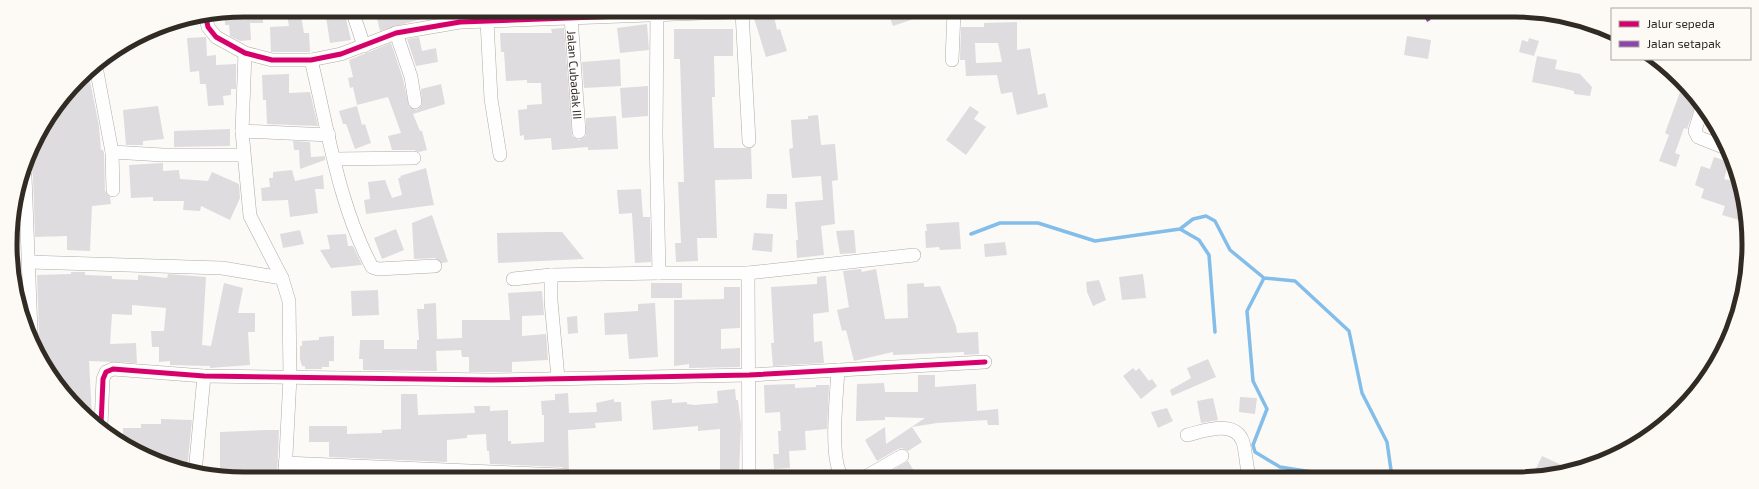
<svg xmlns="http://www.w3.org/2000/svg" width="1759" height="489" viewBox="0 0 1759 489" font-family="'Exo 2',sans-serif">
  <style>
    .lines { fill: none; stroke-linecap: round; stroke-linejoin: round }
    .stream { stroke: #83bde9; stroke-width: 3.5 }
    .building { fill: #dedcde; fill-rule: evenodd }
    .minor-casing { stroke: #afaba7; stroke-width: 14 }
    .minor { stroke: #fffefe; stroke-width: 13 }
    .quiet { stroke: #8e44ad; stroke-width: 4; stroke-dasharray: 8 4; stroke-linecap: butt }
    .cycleway-casing { stroke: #fdfaf6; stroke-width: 8 }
    .cycleway { stroke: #d6006c; stroke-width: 5 }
    .labels { text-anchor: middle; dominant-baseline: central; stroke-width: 3; stroke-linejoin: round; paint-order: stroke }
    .street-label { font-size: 12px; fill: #312b24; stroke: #fdfaf6 }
    .rim { fill: none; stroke: #312b24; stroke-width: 5 }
  </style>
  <rect width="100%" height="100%" fill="#fcfaf7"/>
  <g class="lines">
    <path class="stream" d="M 1180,229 L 1193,219 L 1206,216 L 1215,221 L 1230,250 L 1264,278 L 1295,281 L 1349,331 L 1362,393 L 1387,442 L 1392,477
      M 971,234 L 1000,223 L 1038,223 L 1095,241 L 1180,229 L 1199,240 L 1209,255 L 1215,332
      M 1264,278 L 1247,311 L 1253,381 L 1267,409 L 1253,445 L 1255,452 L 1280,467 L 1312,472 L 1314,477"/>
  </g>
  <path class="building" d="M 244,10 L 263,10 L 263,23 L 250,23 L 251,40 L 240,41 L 230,36 L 229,25 L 225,25 L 225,14 Z
    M 286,10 L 300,10 L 304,33 L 309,33 L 310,52 L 271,52 L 270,27 L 289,26 Z
    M 325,10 L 344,10 L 351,40 L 330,43 Z
    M 375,10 L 445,11 L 445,12 L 380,31 Z
    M 752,12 L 773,12 L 777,30 L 780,29 L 787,51 L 766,57 Z
    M 888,12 L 927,12 L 928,14 L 893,26 Z
    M 1017,22 L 1017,50 L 1030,48 L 1038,95 L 1045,93 L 1048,107 L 1017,115 L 1012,92 L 1001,94 L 997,75 L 966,76 L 965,60 L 960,60 L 961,27 L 984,27 L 984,23 ZM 975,43 L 998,43 L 1002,62 L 976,63 Z
    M 647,24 L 649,50 L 620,53 L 617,28 Z
    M 564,28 L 572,136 L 579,140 L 586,136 L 586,118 L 616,116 L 618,149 L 588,150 L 588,147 L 552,150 L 551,138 L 524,140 L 524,135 L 520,136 L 518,110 L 527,109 L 527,105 L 542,104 L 541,83 L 527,83 L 527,80 L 506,81 L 504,52 L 501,52 L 500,33 L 552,33 L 551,29 Z
    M 674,29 L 733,29 L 733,56 L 714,56 L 715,97 L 712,97 L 714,148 L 751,148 L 752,179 L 715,180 L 717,238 L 697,238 L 698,261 L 676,262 L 675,243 L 681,243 L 678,182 L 684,182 L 680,59 L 674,59 Z
    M 1407,36 L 1431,40 L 1428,59 L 1404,55 Z
    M 206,37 L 207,56 L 216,55 L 216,65 L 236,64 L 236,89 L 231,89 L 231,95 L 223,96 L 224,105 L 208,106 L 206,84 L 200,84 L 199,71 L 190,72 L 187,38 Z
    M 419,37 L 422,51 L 436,48 L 438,62 L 416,66 L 407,39 Z
    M 1529,38 L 1539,41 L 1534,56 L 1519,52 L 1522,40 L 1528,42 Z
    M 391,43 L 403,79 L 409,107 L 417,110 L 422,105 L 421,89 L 441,84 L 445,104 L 413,114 L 420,131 L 422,131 L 427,150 L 419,152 L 414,150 L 392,150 L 388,136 L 401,133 L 388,97 L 357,105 L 353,87 L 350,88 L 348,78 L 353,77 L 349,60 Z
    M 1537,56 L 1557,60 L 1555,69 L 1580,74 L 1592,87 L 1590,96 L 1574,94 L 1574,91 L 1562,88 L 1532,82 Z
    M 620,59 L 621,86 L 584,88 L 582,62 Z
    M 88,71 L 99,126 L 101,150 L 103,150 L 104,153 L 105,191 L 110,197 L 111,204 L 92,206 L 90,251 L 67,250 L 67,236 L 35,237 L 33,176 L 32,171 L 27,168 L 34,141 Z
    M 289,74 L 289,93 L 310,92 L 318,126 L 267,124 L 266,100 L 263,100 L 262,75 Z
    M 648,86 L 648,116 L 622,118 L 620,88 Z
    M 1680,92 L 1691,96 L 1697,101 L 1687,129 L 1684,128 L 1675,153 L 1680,155 L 1676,167 L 1659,161 L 1669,135 L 1665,133 Z
    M 158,106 L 164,139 L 143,141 L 143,145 L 126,145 L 123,110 Z
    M 357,106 L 362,125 L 365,124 L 371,143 L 355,149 L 346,124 L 343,124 L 339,111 Z
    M 970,106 L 979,112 L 974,119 L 986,127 L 966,155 L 946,140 Z
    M 818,115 L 821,145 L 835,144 L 838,180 L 832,181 L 835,224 L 821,226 L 824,255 L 797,258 L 796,240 L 798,240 L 795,202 L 823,200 L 821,176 L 792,178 L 789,149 L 793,148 L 791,120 L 808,119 L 808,116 Z
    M 230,129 L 230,146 L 174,147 L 174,131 Z
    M 293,141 L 310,142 L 311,157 L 325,156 L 325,160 L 300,169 L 299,150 L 294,150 Z
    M 1714,157 L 1729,162 L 1724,179 L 1738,182 L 1744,199 L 1739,220 L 1722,215 L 1725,206 L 1701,198 L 1704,189 L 1695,185 L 1701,166 L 1710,169 Z
    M 163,163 L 163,171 L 179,170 L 180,179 L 208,181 L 212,172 L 239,184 L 240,198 L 230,220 L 201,206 L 200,211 L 183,210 L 184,201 L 153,201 L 153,197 L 131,198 L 129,165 Z
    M 426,168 L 434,205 L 366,214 L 364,200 L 370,199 L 368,182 L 385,180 L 392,198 L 402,195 L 398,178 L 401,178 L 400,176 Z
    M 292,170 L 295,181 L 323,175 L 324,189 L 315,189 L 318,213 L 290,217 L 288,200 L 262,201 L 261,188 L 270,187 L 269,178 L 273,178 L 273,172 Z
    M 641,189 L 643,217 L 650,217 L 651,262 L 635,263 L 632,213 L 619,214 L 617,190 Z
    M 767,194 L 787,194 L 787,209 L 766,208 Z
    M 432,215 L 448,262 L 442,263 L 435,258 L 414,259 L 412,223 Z
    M 959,222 L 961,249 L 940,250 L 939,247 L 926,248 L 925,231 L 927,231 L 926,224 Z
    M 11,226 L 19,226 L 19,238 L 11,238 Z
    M 396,229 L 404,250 L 382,259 L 374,238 Z
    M 300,230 L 304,244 L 283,248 L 280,234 Z
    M 854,230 L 856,253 L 840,254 L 836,231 Z
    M 549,232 L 562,232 L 584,259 L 498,263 L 497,233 Z
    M 754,233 L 773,234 L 772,252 L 752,250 Z
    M 346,234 L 348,246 L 353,246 L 362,265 L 331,268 L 320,250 L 330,249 L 327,235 Z
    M 1005,242 L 1007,255 L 985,257 L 984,244 Z
    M 861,269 L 862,272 L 876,269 L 885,319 L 908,318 L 907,284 L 924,283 L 924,287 L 940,286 L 956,326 L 957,333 L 978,332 L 979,354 L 964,355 L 964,352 L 893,355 L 893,352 L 854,361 L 846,330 L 842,331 L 837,310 L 849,307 L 843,271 Z
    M 71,272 L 85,272 L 85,275 L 112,276 L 112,279 L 138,280 L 138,275 L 167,278 L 168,274 L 206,277 L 202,345 L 211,346 L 224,283 L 243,288 L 238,313 L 255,313 L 255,332 L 248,332 L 250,365 L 210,368 L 210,366 L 170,365 L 170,361 L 159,362 L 159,347 L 152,347 L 151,331 L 164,331 L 166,308 L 132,305 L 132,315 L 112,314 L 110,344 L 136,343 L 137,363 L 89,361 L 92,417 L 59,387 L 35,339 L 39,332 L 37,275 L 71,274 Z
    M 1143,274 L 1146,298 L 1122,300 L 1119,277 Z
    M 15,276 L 21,276 L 22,314 L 18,305 Z
    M 826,276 L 829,312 L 813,314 L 814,342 L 822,341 L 824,363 L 773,366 L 771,343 L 774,343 L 771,287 L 817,284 L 817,277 Z
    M 1099,280 L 1106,300 L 1093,306 L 1087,292 L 1086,282 Z
    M 651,283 L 682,283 L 682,298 L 651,298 Z
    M 724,287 L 740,287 L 740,328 L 721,329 L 721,349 L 740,348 L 740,367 L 689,368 L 689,364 L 674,366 L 674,300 L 724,299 Z
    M 378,290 L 379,315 L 352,316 L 351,291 Z
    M 542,291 L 544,315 L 522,316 L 522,336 L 546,334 L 548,360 L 512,362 L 512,372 L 469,372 L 469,357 L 462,357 L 461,350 L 436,351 L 437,371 L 363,370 L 363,359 L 359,359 L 360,340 L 384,340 L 384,349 L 417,349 L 417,340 L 419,340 L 417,309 L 424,309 L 424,304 L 436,303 L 437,339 L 462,338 L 462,320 L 510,320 L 508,293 Z
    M 655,303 L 658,357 L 629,359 L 627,334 L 605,335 L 604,313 L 638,311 L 638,304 Z
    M 577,316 L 578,333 L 568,334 L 567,317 Z
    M 334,336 L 334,361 L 329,361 L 329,367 L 322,367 L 322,369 L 305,369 L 305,366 L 302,366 L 300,359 L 300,346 L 302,346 L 302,341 L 319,340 L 319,337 Z
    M 1208,359 L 1216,377 L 1172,396 L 1170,390 L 1191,378 L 1187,368 Z
    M 1133,368 L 1136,371 L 1139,368 L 1149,381 L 1152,379 L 1157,386 L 1141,399 L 1123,376 Z
    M 918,375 L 935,375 L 935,387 L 976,384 L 977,411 L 998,409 L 999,425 L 988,425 L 987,420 L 937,423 L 912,427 L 922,442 L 908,451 L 902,448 L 898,449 L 877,461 L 865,440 L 885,427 L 886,444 L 925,418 L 885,417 L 885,420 L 856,421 L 857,384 L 884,383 L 885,392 L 918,392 Z
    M 795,384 L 795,388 L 816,387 L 816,385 L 829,385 L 827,429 L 805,431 L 806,450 L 789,451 L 790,468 L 774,469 L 773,454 L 779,454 L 778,431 L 781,431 L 780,412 L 765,413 L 764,385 Z
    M 735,389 L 736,400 L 738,400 L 741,425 L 739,476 L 720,476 L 720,429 L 698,431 L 698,426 L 653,430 L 651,401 L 672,399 L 672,403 L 687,402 L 687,404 L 695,405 L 718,403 L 717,391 Z
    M 568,393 L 569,413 L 597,412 L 596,403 L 614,399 L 614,402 L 621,402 L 622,421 L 595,423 L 596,428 L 568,430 L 569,472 L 562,467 L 490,464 L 489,451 L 487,451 L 486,434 L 467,435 L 467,438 L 447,440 L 447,462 L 329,457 L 329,442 L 309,442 L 309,426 L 347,426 L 347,434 L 382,433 L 382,430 L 401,429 L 401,394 L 417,394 L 418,415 L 475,413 L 474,406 L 490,406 L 490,411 L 508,410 L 508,441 L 511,441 L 511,444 L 544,442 L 544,415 L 542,415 L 541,401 L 555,400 L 555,394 Z
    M 1240,397 L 1257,398 L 1255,414 L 1239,412 Z
    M 1213,398 L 1218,420 L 1201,423 L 1197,401 Z
    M 1167,408 L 1173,421 L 1158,428 L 1151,412 Z
    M 161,419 L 192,420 L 187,470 L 127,447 L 123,444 L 123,428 L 141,428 L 141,424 L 161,424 Z
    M 268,430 L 279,430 L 277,475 L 220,475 L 220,432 Z
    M 1542,456 L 1570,469 L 1545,477 L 1532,477 Z
    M 908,461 L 917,476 L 887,476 L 886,474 Z"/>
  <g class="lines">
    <g class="minor-casing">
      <g id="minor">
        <path d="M 352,10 L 364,46"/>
        <path d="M 742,12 L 749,141"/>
        <path d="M 657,13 L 656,135 L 659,273 L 748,273 L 749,476"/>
        <path id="s1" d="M 571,17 L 579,132"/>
        <path d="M 206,18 L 208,27 L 216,37 L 245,53 L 272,60 L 311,60 L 341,54 L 396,33 L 460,22 L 730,12"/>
        <path d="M 487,21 L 491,99 L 500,155"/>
        <path d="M 396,33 L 411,77 L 415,102"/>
        <path d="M 245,53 L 242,131 L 250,216 L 282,278 L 289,301 L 290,377 L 285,475"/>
        <path d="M 311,60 C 328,129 338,204 372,267 L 378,269 L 435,266"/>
        <path d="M 952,60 L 954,12"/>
        <path d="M 94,66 L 97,72 L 112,152 L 163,155 L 243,155"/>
        <path d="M 1702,107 L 1695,131 L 1698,137 L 1723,147"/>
        <path d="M 242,131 L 329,135"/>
        <path d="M 112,152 L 113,190"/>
        <path d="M 334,159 L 414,158"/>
        <path d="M 25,176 L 31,332"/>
        <path d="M 29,262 L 222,268 L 282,278"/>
        <path d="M 748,273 L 914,255"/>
        <path d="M 513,279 L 551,275"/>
        <path d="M 1744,292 L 1745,285"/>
        <path d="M 838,370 C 837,392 829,460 842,476"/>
        <path d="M 558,378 L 551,301 L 551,275 L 659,273"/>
        <path d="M 101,425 L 103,379 L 106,372 L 113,369 L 204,376 L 491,380 L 749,375 L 985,362"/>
        <path d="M 1187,435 C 1204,431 1235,419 1243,442 C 1246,453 1246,465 1249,476"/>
        <path d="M 285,463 L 562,475"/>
        <path d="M 195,473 L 204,376"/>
        <path d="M 867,476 L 902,456"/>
      </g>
    </g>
    <use href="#minor" class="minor"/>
    <path class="quiet" d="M 1425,14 L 1430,23
      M 460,22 L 461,11"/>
    <g class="cycleway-casing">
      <path id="cycleway" d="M 206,18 L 208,27 L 216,37 L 245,53 L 272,60 L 311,60 L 341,54 L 396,33 L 460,22 L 730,12
        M 101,425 L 103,379 L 106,372 L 113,369 L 204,376 L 491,380 L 749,375 L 985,362"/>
    </g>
    <use href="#cycleway" class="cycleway"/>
  </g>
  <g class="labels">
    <g class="street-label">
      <text stroke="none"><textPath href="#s1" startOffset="58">Jalan Cubadak III</textPath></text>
    </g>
  </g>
  <path d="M0 0H1759V489H0ZM244 17H1515A227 227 0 0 1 1742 244V245A227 227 0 0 1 1515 472H244A227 227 0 0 1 17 245V244A227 227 0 0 1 244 17Z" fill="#fdfaf6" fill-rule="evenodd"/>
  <path class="rim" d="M244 17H1515A227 227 0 0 1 1742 244V245A227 227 0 0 1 1515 472H244A227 227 0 0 1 17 245V244A227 227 0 0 1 244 17Z"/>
  <rect x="1611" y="8" width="140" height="52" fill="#fdfaf6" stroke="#aba7a2"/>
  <rect x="1619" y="21" width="20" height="6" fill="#d6006c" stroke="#aba7a2"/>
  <text x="1647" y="28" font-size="12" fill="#312b24">Jalur sepeda</text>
  <rect x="1619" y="41" width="20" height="6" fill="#8e44ad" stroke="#aba7a2"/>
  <text x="1647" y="48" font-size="12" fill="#312b24">Jalan setapak</text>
</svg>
